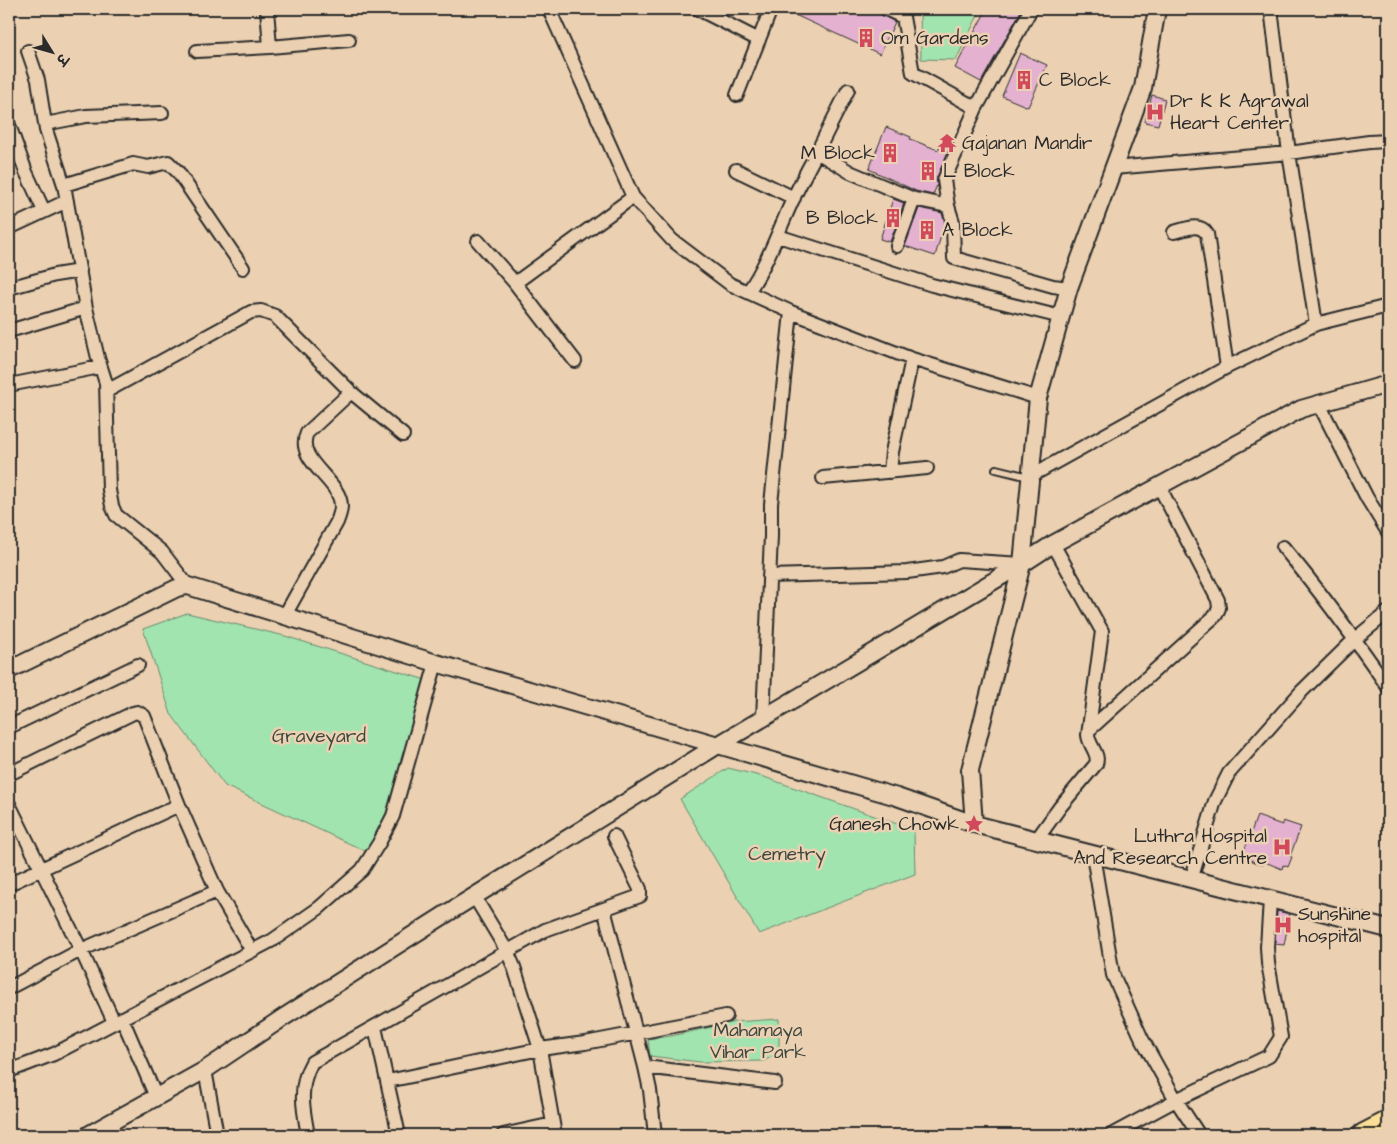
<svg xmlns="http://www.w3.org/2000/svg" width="1397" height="1144" viewBox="0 0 1397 1144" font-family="'Architects Daughter','Playpen Sans Deva',sans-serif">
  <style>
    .green { fill: #a1e4af; stroke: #66886d }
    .building { fill: #e4b2d0; stroke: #2b2b2b }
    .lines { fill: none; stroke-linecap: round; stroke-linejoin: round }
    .service-casing { stroke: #2b2b2b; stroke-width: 10 }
    .minor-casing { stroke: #2b2b2b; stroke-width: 16 }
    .tertiary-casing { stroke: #2b2b2b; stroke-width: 20 }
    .trunk-casing { stroke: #2b2b2b; stroke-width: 25 }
    .service { stroke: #ebd1b2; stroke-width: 6 }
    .minor { stroke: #ebd1b2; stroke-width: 12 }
    .tertiary { stroke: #ebd1b2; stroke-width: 16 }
    .trunk { stroke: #fadf96; stroke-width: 21 }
    .labels { text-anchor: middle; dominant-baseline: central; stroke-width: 5; stroke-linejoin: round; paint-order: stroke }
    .poi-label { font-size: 19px; fill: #2b2b2b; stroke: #ebd1b2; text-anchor: start }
    .park-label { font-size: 19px; fill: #3d473f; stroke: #ebd1b2 }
  </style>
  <rect width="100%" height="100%" fill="#ebd1b2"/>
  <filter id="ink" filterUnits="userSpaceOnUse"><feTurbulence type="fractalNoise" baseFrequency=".02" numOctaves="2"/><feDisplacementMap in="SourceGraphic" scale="10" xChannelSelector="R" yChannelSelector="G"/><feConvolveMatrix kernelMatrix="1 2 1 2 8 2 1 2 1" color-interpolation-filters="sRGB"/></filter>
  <g filter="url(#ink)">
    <path class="green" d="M 920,9 L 981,9 L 956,60 L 921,59 Z
      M 187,613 L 285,636 L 429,681 L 374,855 L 225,786 L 171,714 L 143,629 Z
      M 728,768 L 764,777 L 914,830 L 915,874 L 759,934 L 680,799 Z
      M 779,1019 L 779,1053 L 764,1061 L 700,1062 L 650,1056 L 648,1039 L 671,1036 L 734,1022 Z"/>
    <path class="building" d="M 782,9 L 870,9 L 895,22 L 880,54 Z
      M 987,9 L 1022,9 L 981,82 L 955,68 Z
      M 1020,53 L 1047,65 L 1028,107 L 1002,96 Z
      M 1152,95 L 1165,99 L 1158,125 L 1145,122 Z
      M 886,127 L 911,137 L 910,139 L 938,150 L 945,134 L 954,138 L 937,177 L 937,185 L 933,195 L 916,191 L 869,169 Z
      M 893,199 L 904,203 L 890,242 L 880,239 Z
      M 919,208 L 942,213 L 945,223 L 935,256 L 905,246 Z
      M 1257,816 L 1282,825 L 1283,821 L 1301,827 L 1290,856 L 1292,857 L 1288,867 L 1283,865 L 1282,869 L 1265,862 L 1263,865 L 1247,859 L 1248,856 L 1243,854 Z
      M 1277,911 L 1290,914 L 1284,945 L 1275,944 Z"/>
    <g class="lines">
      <g class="service-casing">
        <path id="service" d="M 996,469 L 1029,477"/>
      </g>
      <g class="minor-casing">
        <path id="minor" d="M 267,9 L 270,47
          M 549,9 L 633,197 L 672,240 L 730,284 L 791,312 L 912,359 L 1038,398
          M 698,9 L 759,40
          M 886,9 L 903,17 L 913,73 L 976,108
          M 1271,9 L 1289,153 L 1316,324
          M 28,51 L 38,80 L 46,130 L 64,185 L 86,308 L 98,358 L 106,383 L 109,490 L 112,506 L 116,515 L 162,552 L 188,586
          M 197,51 L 270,47 L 349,40
          M 848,90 L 817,152 L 850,172 L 914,199
          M 737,95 L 771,9
          M 45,124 L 86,116 L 162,113
          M 9,125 L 26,172 L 44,211
          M 1113,168 L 1289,153 L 1369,142 L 1388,141
          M 736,170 L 794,198
          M 64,185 L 127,166 L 133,164 L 148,167 L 168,162 L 178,172 L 243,268
          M 948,206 L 944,180 L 976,108 L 1031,9
          M 9,228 L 67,201
          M 1174,232 C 1186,229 1200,222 1207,234 L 1227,367
          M 778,236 L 932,285 L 1061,317
          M 478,241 L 515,283 L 575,361
          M 897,246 L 914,199 L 948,206 L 953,222 L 954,258 L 1053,286 L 1069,288
          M 515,283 L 633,197
          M 9,288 L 55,275 L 80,271
          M 748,292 C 768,263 779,229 794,197 C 801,182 809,167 817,152
          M 9,331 L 86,308
          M 9,385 L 100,367
          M 107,391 L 251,312 L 261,311 L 275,316 L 351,392 L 403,435
          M 1319,404 L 1367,498 L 1388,532
          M 890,472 L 892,452 L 912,359
          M 1029,477 L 1227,367 L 1316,324 L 1388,306
          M 823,478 L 927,468
          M 1283,547 C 1321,592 1355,639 1388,687
          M 769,576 L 907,572 L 943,567 L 959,560 L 1022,564
          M 285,615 L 337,522 C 339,517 341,512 341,506 C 341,480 294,461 307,433 L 351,392
          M 763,718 L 771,536 L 771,504 L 791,312
          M 9,727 L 138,665
          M 1089,730 L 1216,615 L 1219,608 L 1218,600 L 1159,486
          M 9,774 L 133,713 L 137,712 L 144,716 L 179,805 L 217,891 L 252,951
          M 9,804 L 81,950 L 114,1022
          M 1037,839 L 1060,807 L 1096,764 C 1100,754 1089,746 1088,735 L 1102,631 L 1053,544
          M 1093,855 L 1113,975 L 1142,1039 L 1176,1100 L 1199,1135
          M 1191,880 L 1215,801 L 1229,773 L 1301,692 L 1355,639 L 1388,612
          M 9,884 L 179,805
          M 474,896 L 507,951 L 514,967 L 540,1049 L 555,1135
          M 604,909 L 645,1067 L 650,1090 L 655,1135
          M 9,988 L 81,950 L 217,891
          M 122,1018 L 156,1097
          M 375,1027 L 399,1135
          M 645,1067 L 775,1083
          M 205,1070 L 217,1135
          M 9,1071 L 54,1054 L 273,940 L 319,908 L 362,870 L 379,843 L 393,816 L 436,663
          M 388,1081 L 540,1049 L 585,1043 L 726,1016
          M 308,1135 C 303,1109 298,1086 312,1062 L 545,930 L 640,896 L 640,889 L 614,836
          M 503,1135 L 553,1124
          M 1111,1135 L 1176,1100 L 1269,1056 L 1281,1037 L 1268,963 L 1267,947 L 1270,900"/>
      </g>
      <g class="tertiary-casing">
        <path id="tertiary" d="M 9,670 L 177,588 L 188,586 L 436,663 L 897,797 L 974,824 L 1388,929
          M 974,824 L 970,770 L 1022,564 L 1038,398 L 1069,288 L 1143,88 L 1157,9
          M 88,1135 L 205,1070 L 284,1017 L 457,907 L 718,745 L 1022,564 L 1053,544 L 1301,409 L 1388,384"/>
      </g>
      <g class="trunk-casing">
        <path id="trunk" d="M 1363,1135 L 1388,1122"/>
      </g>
      <use href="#service" class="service"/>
      <use href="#minor" class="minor"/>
      <use href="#tertiary" class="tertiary"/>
      <use href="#trunk" class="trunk"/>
    </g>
  </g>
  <defs>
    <g id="building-bare" transform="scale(1.5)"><path d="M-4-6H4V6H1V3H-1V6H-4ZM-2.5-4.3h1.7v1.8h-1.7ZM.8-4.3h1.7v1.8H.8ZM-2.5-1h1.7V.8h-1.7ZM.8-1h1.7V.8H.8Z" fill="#d1495b" stroke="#ebd1b2" stroke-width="2.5" paint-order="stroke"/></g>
    <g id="hospital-bare" transform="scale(1.5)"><path d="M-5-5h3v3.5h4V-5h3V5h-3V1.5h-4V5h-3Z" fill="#d1495b" stroke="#ebd1b2" stroke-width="2.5" paint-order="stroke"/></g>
    <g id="temple-bare" transform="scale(1.5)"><path d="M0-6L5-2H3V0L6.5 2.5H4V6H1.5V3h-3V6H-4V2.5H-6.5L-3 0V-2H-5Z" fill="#d1495b" stroke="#ebd1b2" stroke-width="2.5" paint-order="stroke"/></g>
    <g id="sight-bare" transform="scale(1.5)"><path d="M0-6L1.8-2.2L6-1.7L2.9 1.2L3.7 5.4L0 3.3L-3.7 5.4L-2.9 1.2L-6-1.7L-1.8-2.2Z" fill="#d1495b" stroke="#ebd1b2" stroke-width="2.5" paint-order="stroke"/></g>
  </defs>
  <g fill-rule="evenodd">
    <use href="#building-bare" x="866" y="38"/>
    <use href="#building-bare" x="1024" y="80"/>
    <use href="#hospital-bare" x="1155" y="112"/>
    <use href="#temple-bare" x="947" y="143"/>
    <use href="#building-bare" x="890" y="153"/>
    <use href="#building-bare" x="928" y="171"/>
    <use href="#building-bare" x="893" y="218"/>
    <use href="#building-bare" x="927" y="230"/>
    <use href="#sight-bare" x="974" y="824"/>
    <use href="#hospital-bare" x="1282" y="847"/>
    <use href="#hospital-bare" x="1283" y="925"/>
  </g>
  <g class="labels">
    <g class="poi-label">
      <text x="881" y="38">Om Gardens</text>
      <text x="1039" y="80">C Block</text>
      <text x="1170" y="101">Dr K K Agrawal<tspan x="1170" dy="22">Heart Center</tspan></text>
      <text x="962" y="143">Gajanan Mandir</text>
      <text x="875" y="153" text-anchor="end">M Block</text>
      <text x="943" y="171">L Block</text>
      <text x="878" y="218" text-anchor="end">B Block</text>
      <text x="942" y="230">A Block</text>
      <text x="959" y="824" text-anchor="end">Ganesh Chowk</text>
      <text x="1267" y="836" text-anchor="end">Luthra Hospital<tspan x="1267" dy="22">And Research Centre</tspan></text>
      <text x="1298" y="914">Sunshine<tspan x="1298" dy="22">hospital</tspan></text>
    </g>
    <g class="park-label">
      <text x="319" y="736">Graveyard</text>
      <text x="787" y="854">Cemetry</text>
      <text x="758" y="1030">Mahamaya<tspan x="758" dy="22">Vihar Park</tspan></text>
    </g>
  </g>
  <rect width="1397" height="1144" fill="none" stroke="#ebd1b2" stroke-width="30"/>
  <rect x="15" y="15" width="1367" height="1114" fill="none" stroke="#2b2b2b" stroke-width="2" filter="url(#ink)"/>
  <g transform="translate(52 52) rotate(127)" stroke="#ebd1b2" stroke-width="4" paint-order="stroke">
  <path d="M0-4L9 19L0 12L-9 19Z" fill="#2b2b2b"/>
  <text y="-8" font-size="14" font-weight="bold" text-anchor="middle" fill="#2b2b2b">उ</text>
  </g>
</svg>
